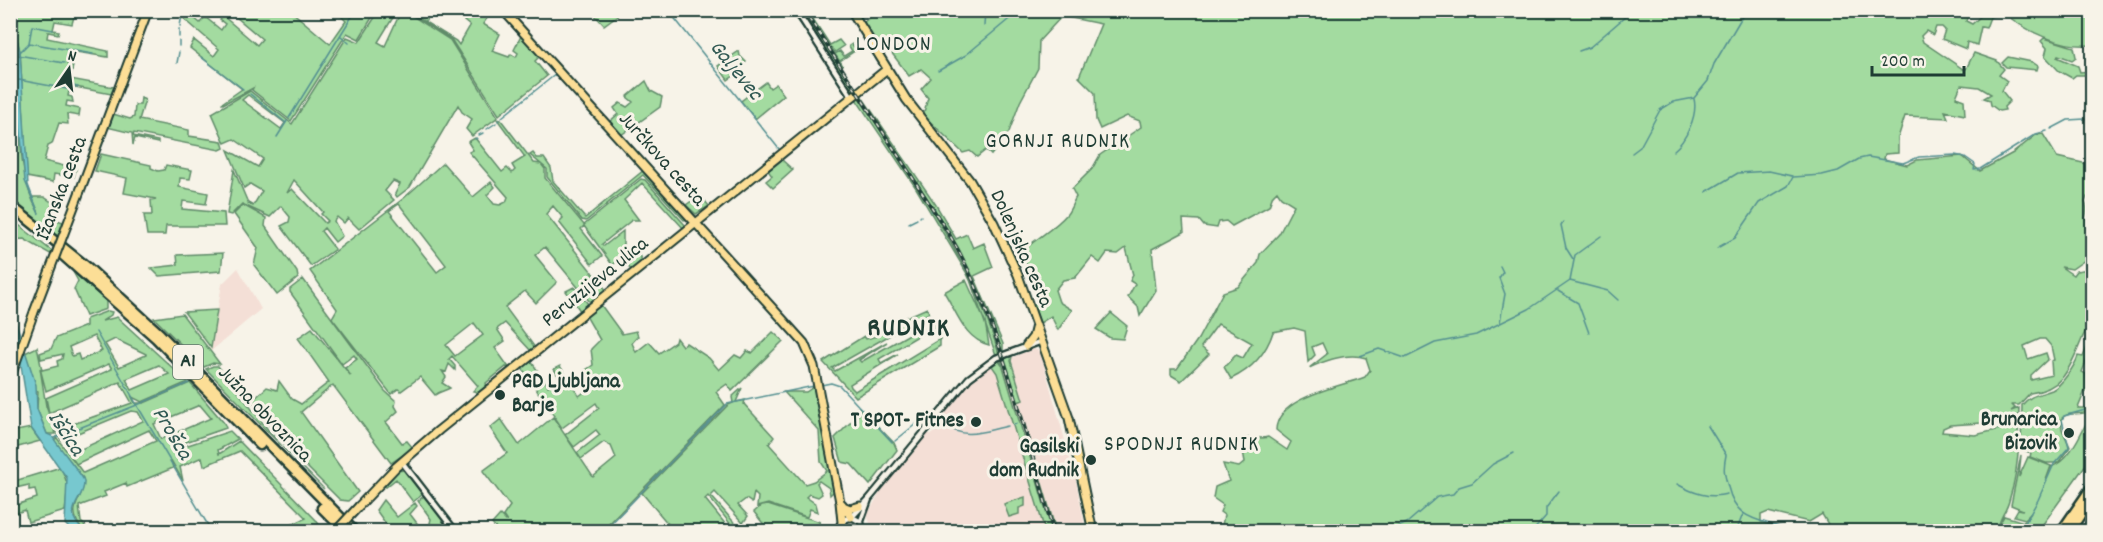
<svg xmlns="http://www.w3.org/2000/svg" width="2103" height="542" viewBox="0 0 2103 542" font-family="Dekko,sans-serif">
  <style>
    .built { fill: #f4dfd6 }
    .green { fill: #a3dba0; stroke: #618c6a; stroke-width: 1.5; fill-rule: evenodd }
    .water { fill: #77c8cf; stroke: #549091; stroke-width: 1.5 }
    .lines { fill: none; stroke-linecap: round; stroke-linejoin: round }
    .stream { stroke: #549091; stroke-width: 1.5 }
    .minor-casing { stroke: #1f3d34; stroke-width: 9 }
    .major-casing { stroke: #1f3d34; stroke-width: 11 }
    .highway-casing { stroke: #1f3d34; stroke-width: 13 }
    .minor { stroke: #f7f3e8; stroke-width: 4.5 }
    .major { stroke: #fcde96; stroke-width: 7 }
    .highway { stroke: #fcde96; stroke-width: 8 }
    .rail-casing { stroke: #1f3d34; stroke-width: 4 }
    .rail { stroke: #f7f3e8; stroke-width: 1.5; stroke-dasharray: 4.5; stroke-linecap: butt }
    .major-bridge-casing { stroke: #1f3d34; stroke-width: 11; stroke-linecap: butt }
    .major-bridge { stroke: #fcde96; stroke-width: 7 }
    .poi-dot { fill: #1f3d34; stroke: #f7f3e8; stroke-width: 2 }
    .labels { text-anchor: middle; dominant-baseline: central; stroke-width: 6; stroke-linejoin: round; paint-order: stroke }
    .shield { fill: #f7f3e8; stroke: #60746a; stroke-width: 1.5 }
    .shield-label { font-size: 20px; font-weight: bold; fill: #1f3d34 }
    .street-label { font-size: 21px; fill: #1f3d34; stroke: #f7f3e8 }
    .poi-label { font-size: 21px; font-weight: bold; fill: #1f3d34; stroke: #f7f3e8; text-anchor: end }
    .neighbourhood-label { font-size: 22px; letter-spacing: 1.5px; fill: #1f3d34; stroke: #f7f3e8 }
    .water-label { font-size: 22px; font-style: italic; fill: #315953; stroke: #f7f3e8 }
    .district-label { font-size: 27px; font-weight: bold; letter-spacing: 1.5px; fill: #1f3d34; stroke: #f7f3e8 }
  </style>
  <rect width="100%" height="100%" fill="#f7f3e8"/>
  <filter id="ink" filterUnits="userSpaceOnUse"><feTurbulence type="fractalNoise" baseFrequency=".0167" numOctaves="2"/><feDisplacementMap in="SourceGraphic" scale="12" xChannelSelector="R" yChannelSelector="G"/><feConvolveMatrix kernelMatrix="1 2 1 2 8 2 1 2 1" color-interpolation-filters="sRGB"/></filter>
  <g filter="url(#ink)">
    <path class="built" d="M 860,95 L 962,255 L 984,301 L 999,345 L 999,354 L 985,311 L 966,268 L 942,226 L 858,96 Z
      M 238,268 L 261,309 L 210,352 L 222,284 Z
      M 1033,349 L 1040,351 L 1075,476 L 1086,531 L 1056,531 L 1018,401 L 1022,400 L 1011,358 Z
      M 1003,359 L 1055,531 L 1052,531 L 1001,360 Z
      M 989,365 L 997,372 L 1045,531 L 873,532 L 867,515 L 881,491 L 927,434 L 932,434 L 936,430 L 936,422 L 967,384 Z"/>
    <path class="green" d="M 871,10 L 1973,11 L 1969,12 L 1966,21 L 1972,24 L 1984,13 L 1997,11 L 1997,15 L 1990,17 L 1986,28 L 1981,27 L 1977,45 L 1967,42 L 1966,49 L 1942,39 L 1945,30 L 1942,27 L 1936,27 L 1933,35 L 1926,31 L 1921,36 L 1923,42 L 1963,69 L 1966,69 L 1974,53 L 1997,61 L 2004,69 L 1999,75 L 2007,81 L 2002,91 L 2010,101 L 2004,107 L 2005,110 L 1999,111 L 1991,105 L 1990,100 L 1984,98 L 1991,94 L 1979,87 L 1961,85 L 1956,97 L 1964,100 L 1965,115 L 1945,111 L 1948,118 L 1905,116 L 1898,138 L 1898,153 L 1885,154 L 1884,159 L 1907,165 L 1917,160 L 1962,156 L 1980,171 L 2013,153 L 2036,135 L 2043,134 L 2057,157 L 2092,165 L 2092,197 L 2087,197 L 2085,202 L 2087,209 L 2085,219 L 2090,221 L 2092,213 L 2092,248 L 2090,249 L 2092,255 L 2072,269 L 2061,267 L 2073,275 L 2076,271 L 2089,269 L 2092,275 C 2092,289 2094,305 2092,318 C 2092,325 2084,332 2082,339 C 2070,367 2064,389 2030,393 L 2019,405 L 2012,405 L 2015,408 L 2011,411 L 2019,408 L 2018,436 L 2013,439 L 2004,438 L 2019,441 C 2018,460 2015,482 2009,501 C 2006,513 1998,518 1998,531 L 1832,531 L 1822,514 L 1809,522 L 1768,512 L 1761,515 L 1761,522 L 1788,531 L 1221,531 L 1224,515 L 1220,512 L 1223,505 L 1213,498 L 1215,487 L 1229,481 L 1223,464 L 1239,467 L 1245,462 L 1241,440 C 1249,435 1259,440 1268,437 L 1287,450 L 1291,442 L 1276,430 C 1277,397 1339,387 1365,377 L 1370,370 L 1366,358 C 1348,352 1326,360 1309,368 L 1327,354 L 1322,343 L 1312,347 L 1315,355 L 1308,362 L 1305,331 L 1294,328 L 1273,332 C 1266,354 1252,369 1231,379 L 1224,367 L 1236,355 L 1243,358 L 1252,343 L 1218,324 L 1201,347 L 1209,354 L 1181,381 L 1171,375 L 1171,369 L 1177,369 L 1198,339 L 1223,292 L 1238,287 L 1258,263 L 1260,254 L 1279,234 L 1294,205 L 1281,197 L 1277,191 L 1273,195 L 1269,206 L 1232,226 L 1226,221 L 1219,222 L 1217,228 L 1204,226 L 1199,220 L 1183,219 L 1184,232 L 1152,249 L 1156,290 L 1140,316 L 1138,307 L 1128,297 L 1135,284 L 1130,281 L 1133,275 L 1126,248 L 1118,254 L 1107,253 L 1100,263 L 1092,257 L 1075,278 L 1063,280 L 1055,290 L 1059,302 L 1072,310 L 1058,330 L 1051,316 L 1040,323 L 1033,304 L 1043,302 L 1038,277 L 1031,278 L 1027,264 L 1015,259 C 1029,241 1052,232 1067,214 C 1071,209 1073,202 1076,197 L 1072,189 L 1092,169 L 1100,155 L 1141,127 L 1140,121 L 1127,116 L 1100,129 L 1096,120 L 1095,93 L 1079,77 L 1101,24 L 1062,16 L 1039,41 L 1038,68 L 1020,102 L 1009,132 L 991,155 L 986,150 L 977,157 L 970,151 L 963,153 L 921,113 L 924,112 L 928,98 L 921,89 L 931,78 L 921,69 L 909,76 L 888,48 L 885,49 L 879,41 L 876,42 L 863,23 L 872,15 ZM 2040,339 L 2045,339 L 2051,346 L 2054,360 L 2051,361 L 2052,375 L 2031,380 L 2031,375 L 2048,359 L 2046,353 L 2028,359 L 2024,346 ZM 1982,423 L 1999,424 L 2005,428 L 1975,435 L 1942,432 L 1943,428 L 1950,425 Z
      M 10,11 L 93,11 L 92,17 L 75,13 L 72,24 L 55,21 L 53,30 L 59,31 L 58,34 L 48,32 L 47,38 L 108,51 L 108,57 L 70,51 L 67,64 L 73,66 L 70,79 L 114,87 L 111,94 L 70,86 L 68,96 L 72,97 L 73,102 L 67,101 L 66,106 L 80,109 L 79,116 L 67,114 L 68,124 L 59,123 L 52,144 L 48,146 L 44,161 L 76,169 L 74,177 L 54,174 L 53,182 L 27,177 L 20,51 Z
      M 186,11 L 200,23 L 205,17 L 221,30 L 225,24 L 220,20 L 223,16 L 257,45 L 262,39 L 229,11 L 245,13 L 259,11 L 263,13 L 264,11 L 291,11 L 330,44 L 346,21 L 336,11 L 349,11 L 352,14 L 355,11 L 376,11 L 359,39 L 347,33 L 291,121 L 252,90 L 253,88 L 223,104 L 222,103 L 242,89 L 190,48 L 194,40 L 214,56 L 219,49 L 181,16 L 182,11 Z
      M 405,11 L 450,40 L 498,117 L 472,136 L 466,129 L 472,119 L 462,112 L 458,105 L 410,187 L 397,197 L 395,194 L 400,184 L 393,181 L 385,191 L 394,200 L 359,229 L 348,218 L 344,223 L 337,217 L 334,221 L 342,236 L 335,242 L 324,228 L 321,231 L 335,249 L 311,266 L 281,226 L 289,222 L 290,217 L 281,206 L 270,217 L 242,204 L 231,215 L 227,214 L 234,170 L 248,203 L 253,206 L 262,191 L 250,184 L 244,188 L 228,150 L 258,167 L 263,159 L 234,139 L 225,143 L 212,113 L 250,91 L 292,124 L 347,37 L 359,42 L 379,11 L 397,11 L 378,42 L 385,46 L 401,11 ZM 248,95 L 285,123 L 281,129 L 242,100 ZM 294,180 L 323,212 L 321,214 L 328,221 L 325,223 L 292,189 L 287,193 Z
      M 408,11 L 432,11 L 425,22 L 456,41 L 459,45 L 470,26 L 464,21 L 470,11 L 492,11 L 483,24 L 500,34 L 492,51 L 509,57 L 511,54 L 516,57 L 518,53 L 514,50 L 521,36 L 540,56 L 535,61 L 547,76 L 499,115 L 451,39 Z
      M 591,11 L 623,11 L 604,25 Z
      M 790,11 L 819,45 L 798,11 L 802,11 L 856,89 L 860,87 L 858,91 L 936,205 L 956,239 L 967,234 L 973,248 L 984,243 L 993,267 L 974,276 L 1003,344 L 1003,352 L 1001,352 C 973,256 913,178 860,95 L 851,84 L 854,89 L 851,92 L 826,54 Z
      M 805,11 L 817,11 L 820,14 L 813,19 L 830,45 L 839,40 L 844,46 L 835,52 L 832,49 L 835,54 L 840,51 L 844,56 L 852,51 L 849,46 L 852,44 L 856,50 L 840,61 L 843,66 Z
      M 2002,11 L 2055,11 L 2060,17 L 2070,11 L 2092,11 L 2092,45 C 2061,48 2024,31 2002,11 Z
      M 11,33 C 25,88 10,166 39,213 L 32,197 L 44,197 L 53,203 L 48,217 L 63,222 L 58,239 L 11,200 Z
      M 2044,38 L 2074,47 L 2076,57 L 2072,60 L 2058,55 L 2057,57 L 2078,66 L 2080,72 L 2091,71 L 2092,67 L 2092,75 L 2076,75 L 2072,78 L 2059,71 L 2045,56 L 2047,48 L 2041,41 Z
      M 739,51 L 740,56 L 746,62 L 736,69 L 738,73 L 728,80 L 718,66 Z
      M 2008,57 L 2032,62 L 2038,66 L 2037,70 L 2006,67 L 2002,63 Z
      M 646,81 L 651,91 L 662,97 L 660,107 L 621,135 L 609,122 L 618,114 L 614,108 L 620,103 L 627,107 L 633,102 L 627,97 Z
      M 766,82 L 770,88 L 776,84 L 784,95 L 755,119 L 741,101 Z
      M 858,96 C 912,179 970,258 999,354 L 996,355 L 969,277 L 916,188 L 856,99 Z
      M 141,98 L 145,100 L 139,120 L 189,130 L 189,136 L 222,141 L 224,148 L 220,150 L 134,133 L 133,136 L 158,141 L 158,143 L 135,138 L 133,145 L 132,133 L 107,127 L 113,114 L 130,119 L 134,117 L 135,105 L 140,105 Z
      M 497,119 L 501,120 L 534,163 L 541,164 L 545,169 L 545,178 L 584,225 L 641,179 L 645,180 L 686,226 L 689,224 L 684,229 L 642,183 L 624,200 L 639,220 L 632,220 L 602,244 L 604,246 L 623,231 L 623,247 L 630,256 L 637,252 L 643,262 L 632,271 L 621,258 L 610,267 L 611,263 L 584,226 L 581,229 L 602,256 L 592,264 L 559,222 L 563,218 L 553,206 L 546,214 L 607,291 L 590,302 L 545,247 L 535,255 L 557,282 L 536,303 L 525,291 L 505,307 L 536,349 L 532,352 L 505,323 L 497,329 L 505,341 L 495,348 L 510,369 L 506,367 L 486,383 L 487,387 L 480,393 L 473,391 L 478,386 L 452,356 L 449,359 L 455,366 L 455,370 L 449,364 L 446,372 L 442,371 L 446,377 L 442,383 L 450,388 C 445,391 440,391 435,395 L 420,377 L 401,391 L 398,389 L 391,394 L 332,318 L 337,309 L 310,271 L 404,198 L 443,163 L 473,197 L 491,182 L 495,187 L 487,195 L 494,204 L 500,205 L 506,202 L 508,197 L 469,152 L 473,150 L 468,142 L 475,138 L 502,172 L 507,168 L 512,173 L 515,170 L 512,165 L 525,157 ZM 399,204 L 446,265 L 437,272 L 389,211 ZM 474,323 L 483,335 L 455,356 L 446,345 Z
      M 533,153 L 537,158 L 544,158 L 551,168 L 553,181 L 585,218 L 644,170 L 690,219 L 684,220 L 643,175 L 586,221 L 582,220 L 547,177 L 547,169 L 530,155 Z
      M 101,154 L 151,165 L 151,168 L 158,171 L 164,170 L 166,165 L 192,170 L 190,179 L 180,178 L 179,187 L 208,193 L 206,204 L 183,201 L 182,209 L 224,213 L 225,226 L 166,226 L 165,235 L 147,235 L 144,215 L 152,215 L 151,200 L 156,199 L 124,193 L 127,178 L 95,171 Z
      M 781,159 L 793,170 L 773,188 L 766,181 L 772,176 L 767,169 Z
      M 700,195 L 709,206 L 719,200 L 696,214 L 686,205 Z
      M 243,205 L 266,218 L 265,226 L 297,272 L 298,278 L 277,295 L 254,265 L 258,248 L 234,214 Z
      M 10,218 L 53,252 L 52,255 L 24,239 L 11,240 Z
      M 223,253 L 221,271 L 159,276 L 151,268 L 178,265 L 177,255 Z
      M 73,272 L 106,301 L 106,309 L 86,316 L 74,289 L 78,281 Z
      M 303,279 L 385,391 L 396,401 L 395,406 L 398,411 L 386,422 L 402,443 L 407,441 L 413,448 L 391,463 L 333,385 L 301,412 L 358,492 L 348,501 L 340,500 L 278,438 L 252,401 L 267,387 L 277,390 L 279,381 L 292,399 L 301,404 L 329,382 L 298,338 L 312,328 L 351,376 L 345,368 L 357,359 L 354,355 L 342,364 L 290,292 L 290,289 Z
      M 966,280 L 985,322 L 989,345 C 964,339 957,312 944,292 Z
      M 574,287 L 588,304 L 581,312 L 566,291 Z
      M 601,305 L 622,334 L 636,331 L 638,336 L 632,343 L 636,352 L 649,342 L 659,353 L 675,342 L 676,338 L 682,346 L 686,343 L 709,358 L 719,370 L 735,355 L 741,358 L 747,351 L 752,353 L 773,332 L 783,341 L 732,391 L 727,384 L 716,392 L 725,405 L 602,531 L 498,531 L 492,524 L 500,515 L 507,522 L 503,516 L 510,506 L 483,471 L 507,453 L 490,428 L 501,419 L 519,445 L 553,417 L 593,477 L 616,458 L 611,446 L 604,442 L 581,459 L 577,453 L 600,435 L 596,430 L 574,447 L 565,435 L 599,408 L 596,403 L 562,428 L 522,368 L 531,361 L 548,386 L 554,383 L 557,386 L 562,382 L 554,369 L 560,366 L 579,396 L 591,387 L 583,372 L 593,365 L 591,349 L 600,340 L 586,316 Z
      M 927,308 L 929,313 L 832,368 L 835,371 L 887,342 L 859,360 L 861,362 L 932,321 L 931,316 L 940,334 L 940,346 L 856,397 L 823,362 L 864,336 L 866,339 L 877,336 L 898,323 L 896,319 L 899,317 L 900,320 ZM 933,327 L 938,332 L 940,339 L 855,391 L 851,387 L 850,384 L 898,354 L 881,363 L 879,359 Z
      M 217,310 L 211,348 L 184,312 Z
      M 108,311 L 112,312 L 111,315 L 102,321 L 117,317 L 188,382 L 142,402 L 132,397 L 135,403 L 144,403 L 190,383 L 224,423 L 226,428 L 180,444 L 178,446 L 179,448 L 230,431 L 238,439 L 218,450 L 219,454 L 239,441 L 316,520 L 320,526 L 317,531 L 278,531 L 306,518 L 240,451 L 204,466 L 202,457 L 180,467 L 183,481 L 171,460 L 173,468 L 127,487 L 126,483 L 104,492 L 106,496 L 79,506 L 81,522 L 90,531 L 83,531 C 63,505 86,501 83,478 L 54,440 L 57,438 L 83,473 L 156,441 L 149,430 L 76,464 L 70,454 L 143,421 L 138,412 L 131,411 L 61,440 L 57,432 L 62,428 L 132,403 L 120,382 L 49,413 L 46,398 L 112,369 L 109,364 L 46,391 L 40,368 L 46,406 L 56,434 L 47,434 L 37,409 L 38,391 L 35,390 L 35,383 L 25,353 L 37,347 L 42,370 L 58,366 L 57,361 L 62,359 L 63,354 L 41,359 L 40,353 L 51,349 L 56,338 L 86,326 L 86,319 ZM 94,336 L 102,351 L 80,360 L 78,354 L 72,356 L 69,347 ZM 115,339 L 146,354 L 146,355 L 119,367 L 105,344 ZM 159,365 L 169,374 L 132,390 L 126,379 ZM 200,405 L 211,418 L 161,439 L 154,424 Z
      M 1111,313 L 1127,326 L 1123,339 L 1110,338 L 1096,329 Z
      M 182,314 L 220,364 L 213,363 L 204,367 L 154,318 Z
      M 2088,345 L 2092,347 L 2082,372 L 2086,374 L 2087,384 L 2092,383 L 2092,394 L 2085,391 L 2078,408 L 2088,408 L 2089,411 C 2080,417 2069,410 2061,419 L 2062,429 L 2070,447 L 2058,463 L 2046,463 L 2030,457 L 2031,453 L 2021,449 L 2022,405 C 2031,394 2040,395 2052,390 C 2061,386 2075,366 2078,356 L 2083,357 Z
      M 1012,356 L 1011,361 L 1023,400 L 1018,402 L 1056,531 L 1003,359 Z
      M 1001,360 L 1052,531 L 1045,531 L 997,373 L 992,366 L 999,361 L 1001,364 Z
      M 213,366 L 218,366 L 277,441 L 324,489 L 206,369 Z
      M 815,386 L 834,491 L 830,495 L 829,488 L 819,481 L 817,483 L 822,494 L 818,497 L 809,494 L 806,497 L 816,504 L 818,512 L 810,509 L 807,517 L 768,504 L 757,507 L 758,497 L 754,493 L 752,503 L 746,499 L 738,505 L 748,516 L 743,523 L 715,492 L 711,496 L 739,528 L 736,531 L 708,496 L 705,499 L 731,531 L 674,531 L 642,493 L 728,405 L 733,403 L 732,397 L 742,388 L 736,402 L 745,400 L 744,404 L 774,437 L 769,444 L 805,484 L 814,481 L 827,471 L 821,462 L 819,431 L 784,392 L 806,392 Z
      M 857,408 L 860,408 L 894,443 L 897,450 L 870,485 L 851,464 L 842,462 L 835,438 L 861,412 Z
      M 2091,414 L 2092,456 L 2038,531 L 2000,531 L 2001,521 L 2004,516 L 2024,522 L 2031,513 L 2025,519 L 2014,516 L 2018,509 L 2023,510 L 2011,505 L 2021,455 L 2019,477 L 2028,457 L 2051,466 L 2046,480 L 2051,467 C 2071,460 2081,432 2091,414 Z
      M 31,428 L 40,441 L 11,449 L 11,432 Z
      M 61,467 L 68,486 L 65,511 L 28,522 L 25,510 L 11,515 L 10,507 L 37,498 L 35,489 L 29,490 L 29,485 L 11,489 L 11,482 Z
      M 404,470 L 423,494 L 413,502 L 396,479 L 386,487 L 382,485 L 397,471 Z
      M 424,496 L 426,497 L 452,531 L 436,531 L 430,523 L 431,519 L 418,501 Z
      M 1025,497 L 1025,506 L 1019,508 L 1019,514 L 1009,517 L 1004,504 Z
      M 383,500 L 397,517 L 415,503 L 417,506 L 410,514 L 423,531 L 391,531 L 376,510 Z
      M 768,505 L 820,522 L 813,531 L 769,531 L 754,512 L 761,506 Z"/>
    <path class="water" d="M 10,14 L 20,51 L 28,185 L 39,214 L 25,181 Z
      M 10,304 L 36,385 L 37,409 L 47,434 L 52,436 C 57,445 84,477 84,481 C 86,500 59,509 84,531 L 72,531 L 65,524 L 67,478 L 31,428 L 20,359 L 11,330 Z"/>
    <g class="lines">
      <path class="stream" d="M 668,10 L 779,149
        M 180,26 L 183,10
        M 984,26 L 985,10
        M 341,36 L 349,43
        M 179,37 L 179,29
        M 29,43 L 93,54
        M 179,46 L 179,41
        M 1579,51 L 1590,47 L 1633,10
        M 19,53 L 29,43 L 32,26 L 53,30
        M 18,55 L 64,63
        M 201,57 L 243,89
        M 177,63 L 179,52
        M 938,71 L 966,55 L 1020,10
        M 19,80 L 67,89 L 68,85 L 78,87
        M 250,94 L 286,123
        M 502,117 L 556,74
        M 289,118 L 356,10
        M 2089,119 L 2092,119
        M 498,121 L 499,120
        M 487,129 L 496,123
        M 2051,129 L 2068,120 L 2085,119
        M 479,135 L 483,133
        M 277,137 L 287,121
        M 475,139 L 477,138
        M 1673,151 C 1686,141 1698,115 1694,99
        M 1632,153 L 1640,147 L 1660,110 L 1673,102 L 1694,98 L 1708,81 L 1714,64 L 1746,10
        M 1706,192 L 1738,173 L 1769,171 L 1792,176
        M 934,209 L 935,209
        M 931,211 L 932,211
        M 920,217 L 921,216
        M 1563,222 L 1561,225 L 1566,248 L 1573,259
        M 909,223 L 917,219
        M 1717,248 L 1735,238 L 1759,203 L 1788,186 L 1793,177 L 1822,175 L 1838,171 L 1859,159 L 1868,157 L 1903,163 L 1919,157 L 1955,155 L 1965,157 L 1975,164 L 1974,170 L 1980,169 L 2036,134 L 2047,131
        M 1500,266 L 1503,272 L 1499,278 L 1505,294 L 1500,322
        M 1570,281 L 1608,291 L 1618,300
        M 1558,291 L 1578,303 L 1589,333
        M 96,332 L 137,405 L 189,383
        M 1360,356 L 1379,349 L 1405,358 L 1435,343 L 1476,335 L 1529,309 L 1570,281 L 1575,255 L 1601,236
        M 821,385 L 831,383 L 840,386 L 892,442
        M 944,424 C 964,441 984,431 1008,426
        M 1013,425 L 1016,424
        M 1708,426 L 1726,455 C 1723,469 1724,473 1728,487 C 1737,524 1762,518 1792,532
        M 54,438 L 137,405 L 212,532
        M 895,441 L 922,419 L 932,416
        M 1677,484 C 1693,493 1709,499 1727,494
        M 603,532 L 727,404 L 814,386
        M 1386,532 L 1407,523 L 1437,497 L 1453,494 L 1459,487 L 1472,483 L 1493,464 L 1514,453
        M 1532,532 L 1546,516 L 1546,508 L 1559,491
        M 1736,532 L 1743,514
        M 2020,532 L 2038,500 L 2054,464 L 2069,447 L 2062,420 L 2064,416 L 2092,408"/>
      <g class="minor-casing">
        <path id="minor" d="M 796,10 L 852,97
          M 402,462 L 456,532
          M 852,517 L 869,499
          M 861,521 L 869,499 L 969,378 L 996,358 L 1042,341
          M 835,532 L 843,520 L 852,517 L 861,522 L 862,532
          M 844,532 L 844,519"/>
      </g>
      <g class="major-casing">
        <path id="major" d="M 503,10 L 804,343 L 814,366 L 840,502 L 842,522
          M 851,10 L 906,99 L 970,181 L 994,223 L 1018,275 L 1069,418 L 1093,532
          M 80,191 L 148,10
          M 1026,346 L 1033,337 L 1036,325
          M 10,379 L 34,312
          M 842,504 L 851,517
          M 359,506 L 396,467 L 439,430 L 887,69
          M 843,506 L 850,509 L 860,506"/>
      </g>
      <g class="highway-casing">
        <path id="highway" d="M 10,205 L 87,267 L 160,334 L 355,532
          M 58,251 L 156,338 L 260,445
          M 322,508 L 346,532
          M 2061,532 L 2092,487
          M 2069,532 L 2092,497"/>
      </g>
      <use href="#minor" class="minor"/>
      <use href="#major" class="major"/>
      <use href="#highway" class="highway"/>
      <g class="rail-casing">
        <path id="rail" d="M 804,10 L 949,234 C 1002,324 1024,432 1054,532"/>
      </g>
      <use href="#rail" class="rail"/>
      <g class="major-bridge-casing">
        <path id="major-bridge" d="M 34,312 L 80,191
          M 335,532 L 359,506"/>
      </g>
      <use href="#major-bridge" class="major-bridge"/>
    </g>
  </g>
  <g class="poi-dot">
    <circle cx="500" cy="395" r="6"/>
    <circle cx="976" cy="422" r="6"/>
    <circle cx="2069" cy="433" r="6"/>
    <circle cx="1091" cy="460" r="6"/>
  </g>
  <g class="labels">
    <rect class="shield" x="173" y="345" width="30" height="34" rx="4.5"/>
    <g class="shield-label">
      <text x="188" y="362">A1</text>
    </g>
    <g class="street-label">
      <text transform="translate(661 160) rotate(48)">Jurčkova cesta</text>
      <text transform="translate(63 189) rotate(-69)">Ižanska cesta</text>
      <text transform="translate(1020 249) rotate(66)">Dolenjska cesta</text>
      <text transform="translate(596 283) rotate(-39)">Peruzzijeva ulica</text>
      <text transform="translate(264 415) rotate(46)">Južna obvoznica</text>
    </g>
    <g class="poi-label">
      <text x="512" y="383" text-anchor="start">PGD Ljubljana<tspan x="512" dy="24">Barje</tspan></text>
      <text x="2057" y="421">Brunarica<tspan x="2057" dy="24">Bizovik</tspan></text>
      <text x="964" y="422">T SPOT- Fitnes</text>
      <text x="1079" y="448">Gasilski<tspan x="1079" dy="24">dom Rudnik</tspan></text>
    </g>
    <g class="neighbourhood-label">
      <text x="894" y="45">LONDON</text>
      <text x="1058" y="142">GORNJI RUDNIK</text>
      <text x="1182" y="445">SPODNJI RUDNIK</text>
    </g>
    <g class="water-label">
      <text transform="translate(735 71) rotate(51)">Galjevec</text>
      <text transform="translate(65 434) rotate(57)">Iščica</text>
      <text transform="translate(171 434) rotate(59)">Prošca</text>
    </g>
    <g class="district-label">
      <text x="909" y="329">RUDNIK</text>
    </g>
  </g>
  <rect width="2103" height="542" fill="none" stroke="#f7f3e8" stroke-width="36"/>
  <rect x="18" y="18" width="2067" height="506" fill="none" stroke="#1f3d34" stroke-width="2" filter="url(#ink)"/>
  <g transform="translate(69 69) rotate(14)" stroke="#f7f3e8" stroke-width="4.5" paint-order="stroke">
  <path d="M0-4.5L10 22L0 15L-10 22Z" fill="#1f3d34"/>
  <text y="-9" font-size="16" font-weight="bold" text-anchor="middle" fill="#1f3d34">N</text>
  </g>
  <path d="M1872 66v9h92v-9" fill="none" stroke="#1f3d34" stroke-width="3"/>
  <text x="1881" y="66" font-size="18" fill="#1f3d34" stroke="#f7f3e8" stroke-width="4.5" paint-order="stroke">200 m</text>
</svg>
